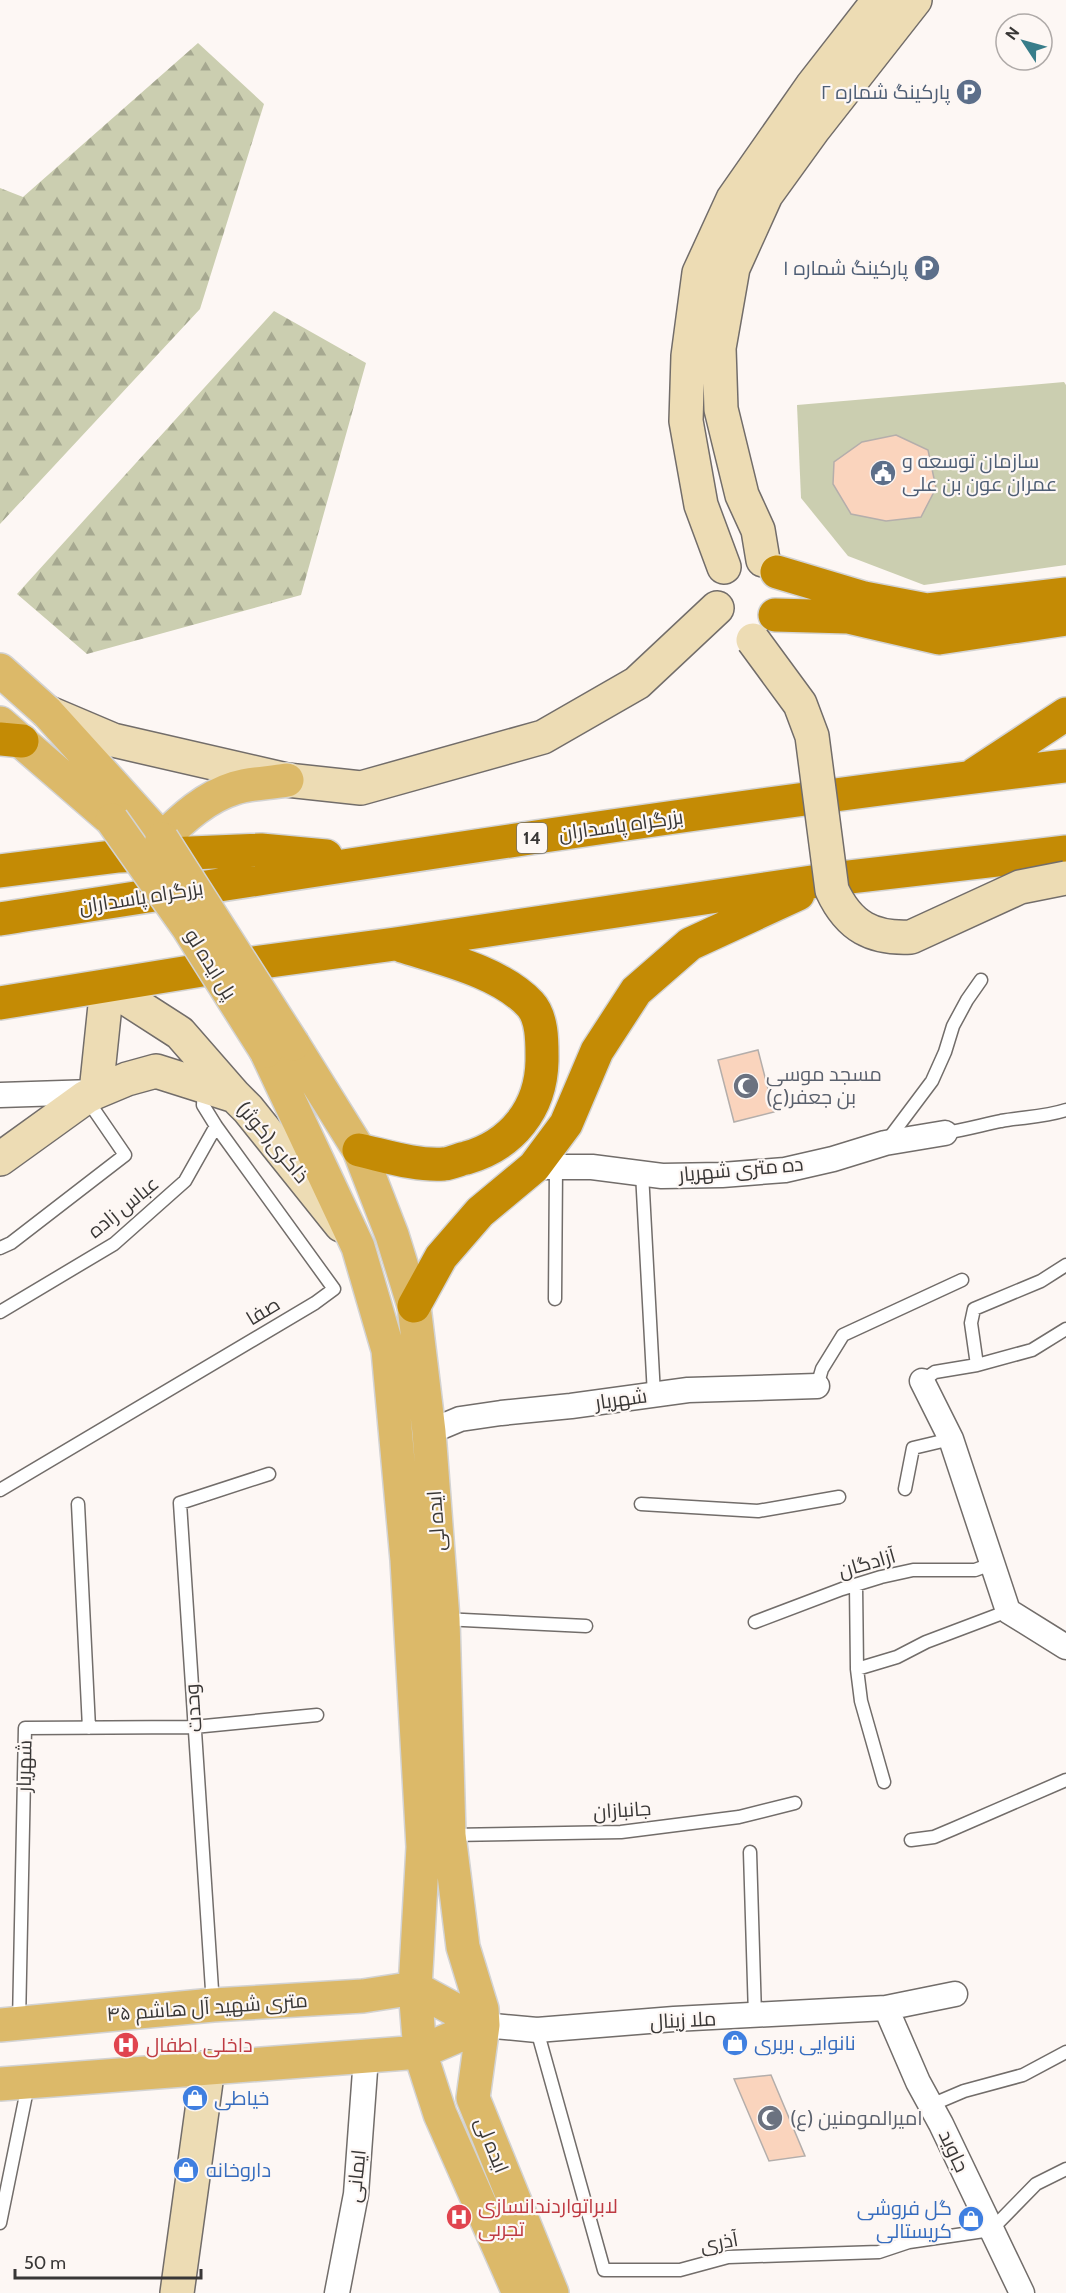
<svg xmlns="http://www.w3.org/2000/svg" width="1066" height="2293" viewBox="0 0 1066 2293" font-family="Cabin,Cairo,sans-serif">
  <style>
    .green { fill: #cbceb0 }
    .forest { fill: url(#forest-firs) }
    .building { fill: #fad4bd; stroke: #b4aeab; stroke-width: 1.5 }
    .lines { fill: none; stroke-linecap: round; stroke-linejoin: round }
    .lane-casing { stroke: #726d6a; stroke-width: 15 }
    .street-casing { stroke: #726d6a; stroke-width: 27 }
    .secondary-casing { stroke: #726d6a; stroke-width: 36 }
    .primary-casing { stroke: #d3d3d3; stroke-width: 36 }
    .highway-casing { stroke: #d3d3d3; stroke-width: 36 }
    .lane { stroke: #fff; stroke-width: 12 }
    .street { stroke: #fff; stroke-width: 24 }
    .secondary { stroke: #eddcb4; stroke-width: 33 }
    .primary { stroke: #dcb969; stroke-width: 33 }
    .highway { stroke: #c48b05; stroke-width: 33 }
    .secondary-bridge-casing { stroke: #726d6a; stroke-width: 36; stroke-linecap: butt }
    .primary-bridge-casing { stroke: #d3d3d3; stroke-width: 36; stroke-linecap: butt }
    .secondary-bridge { stroke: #eddcb4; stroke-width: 33 }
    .primary-bridge { stroke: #dcb969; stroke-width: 33 }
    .labels { text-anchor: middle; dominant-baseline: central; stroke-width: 4.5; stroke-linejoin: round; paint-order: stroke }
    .shield { fill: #fdf7f4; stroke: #74716f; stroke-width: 1.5 }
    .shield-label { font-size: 18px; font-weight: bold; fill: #393736 }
    .service-label { font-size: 20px; fill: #4e5e75; stroke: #fdf7f4; text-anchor: end }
    .street-label { font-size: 20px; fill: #393736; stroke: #fdf7f4 }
    .worship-label { font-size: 20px; fill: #5b616d; stroke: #fdf7f4; text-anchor: start }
    .shop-label { font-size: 20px; fill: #366cbe; stroke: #fdf7f4; text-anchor: start }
    .health-label { font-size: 20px; fill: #be3a42; stroke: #fdf7f4; text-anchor: start }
  </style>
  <defs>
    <pattern id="forest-firs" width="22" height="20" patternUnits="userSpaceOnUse" patternTransform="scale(1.5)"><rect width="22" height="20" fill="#cbceb0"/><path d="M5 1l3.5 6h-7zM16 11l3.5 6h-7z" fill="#a6a890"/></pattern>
  </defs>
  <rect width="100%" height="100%" fill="#fdf7f4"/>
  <path class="green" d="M 1064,382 L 1066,385 L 1066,565 L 924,585 L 848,556 L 801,498 L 797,405 Z"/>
  <path class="forest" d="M 198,43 L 264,104 L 200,309 L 0,524 L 0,188 L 23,197 Z
    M 274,311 L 366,363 L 301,595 L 87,654 L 17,594 Z"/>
  <path class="building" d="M 896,435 L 928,450 L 936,488 L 921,517 L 886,521 L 851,514 L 833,484 L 834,462 L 862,442 Z
    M 758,1050 L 774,1112 L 734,1122 L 718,1060 Z
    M 771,2075 L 805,2156 L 769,2161 L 734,2079 Z"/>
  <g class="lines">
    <g class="lane-casing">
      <path id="lane" d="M 945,1133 C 964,1130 982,1125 1001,1121 C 1023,1117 1045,1117 1066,1110
        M 887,1141 L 932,1081 L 945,1052 L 953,1026 L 967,1000 L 981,980
        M 642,1173 L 654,1395
        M 0,1248 L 11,1243 L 125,1155 L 86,1098
        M 555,1299 L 556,1167
        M 0,1312 L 114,1244 L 185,1181 L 216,1126
        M 977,1365 L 971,1323 L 974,1309 L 1041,1281 L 1066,1265
        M 922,1381 L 935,1372 L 977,1365 L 1032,1350 L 1066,1329
        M 817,1386 L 822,1369 L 843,1335 L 962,1280
        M 905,1489 L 913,1448 L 951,1439
        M 0,1490 L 315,1303 L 334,1289 L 216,1126 L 203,1105 L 204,1086
        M 78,1504 L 89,1728
        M 641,1504 L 758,1511 L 839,1497
        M 856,1585 L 857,1669 L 861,1701 L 884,1782
        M 443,1619 L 586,1626
        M 755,1622 L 842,1589 L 881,1577 L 913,1570 L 975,1570 L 994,1563
        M 857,1669 L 897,1657 L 926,1642 L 1008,1611
        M 451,1835 L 621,1832 L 739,1817 L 795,1803
        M 911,1840 L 934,1837 L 953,1829 L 1066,1780
        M 750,1852 L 755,2016
        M 213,2005 L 180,1503 L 269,1474
        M 19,2023 L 25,1728 L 194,1727 L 317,1715
        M 537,2030 L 604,2270 L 680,2270 L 728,2257 L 879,2252 L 909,2242 L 991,2230 L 1036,2184 L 1066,2169
        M 931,2105 L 964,2091 L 1023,2075 L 1066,2052
        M 0,2223 L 28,2085"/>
    </g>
    <g class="street-casing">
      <path id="street" d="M 0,1095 L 94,1092
        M 534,1167 L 592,1167 L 662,1176 L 722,1175 L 785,1170 L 833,1159 L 885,1143 L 945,1133
        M 922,1381 L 951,1439 L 1008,1611 L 1066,1647
        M 429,1432 L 460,1419 L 501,1413 L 571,1406 L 688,1390 L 817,1386
        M 886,2008 L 918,2082 L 941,2124 L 1022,2293
        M 483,2025 L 537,2030 L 674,2019 L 886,2008 L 955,1994
        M 337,2293 L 356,2194 L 366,2057"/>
    </g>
    <g class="secondary-casing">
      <path id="secondary" d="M 763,560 L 758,530 L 742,495 L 721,409 L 719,348 L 733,268 L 766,195 L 813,130 L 915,0
        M 724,567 L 701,505 L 686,421 L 688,356 L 699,273 L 733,199 L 812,86 L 879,0
        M 47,712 L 113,740 L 287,780 L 361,788 L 543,737 L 637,683 L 717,608
        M 96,1092 L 127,1079 L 156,1071 L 235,1096 L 248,1109 L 341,1225
        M 0,1159 L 86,1097 L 96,1092 L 107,986 L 180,1033 L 235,1096
        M 177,2293 L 208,2067"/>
    </g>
    <g class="primary-casing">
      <path id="primary" d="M 0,670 L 47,712 L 162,839 C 183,818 206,797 235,788 C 251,783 270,783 287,780
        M 0,723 L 112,820
        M 293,1044 L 359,1150 L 392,1235 L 414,1306 L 429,1432 L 443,1619 L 449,1835 L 463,1947 L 482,2009 L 483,2025 L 473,2098 L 552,2293
        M 266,1051 L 358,1247 L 388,1350 L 407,1560 L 423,1847 L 415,1988 L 420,2052 L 440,2114 L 519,2293
        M 415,1988 L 483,2025
        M 0,2025 L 213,2005 L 363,1996 L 415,1988
        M 0,2084 L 420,2052 L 483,2025"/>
    </g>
    <g class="highway-casing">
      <path id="highway" d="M 777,572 L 864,598 L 927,610 L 1066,594
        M 775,615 L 848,617 L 939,638 L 1066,619
        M 0,739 L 22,741
        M 975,774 L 1066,714
        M 0,871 L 119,856 L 261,850 L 326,856
        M 0,919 C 355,864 709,808 1066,766
        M 0,1003 L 202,970 L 395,944 L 832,879 L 1066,852
        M 359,1150 C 386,1156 416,1166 444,1164 C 452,1163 460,1159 466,1158 C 512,1145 541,1109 542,1061 C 542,1044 543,1018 530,1004 C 500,972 443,959 402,946
        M 414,1306 L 441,1257 L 480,1212 L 534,1167 L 566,1124 L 597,1051 L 636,991 L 690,944 L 798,894"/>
    </g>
    <use href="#lane" class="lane"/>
    <use href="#street" class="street"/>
    <use href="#secondary" class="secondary"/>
    <use href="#primary" class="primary"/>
    <use href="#highway" class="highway"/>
    <g class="secondary-bridge-casing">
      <path id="secondary-bridge" d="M 753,640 L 800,704 L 812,736 L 832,890 C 849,927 873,939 911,937 L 1020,887 L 1066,878"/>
    </g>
    <g class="primary-bridge-casing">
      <path id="primary-bridge" d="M 112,820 L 187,926 L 266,1051
        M 162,839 L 293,1044"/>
    </g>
    <use href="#secondary-bridge" class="secondary-bridge"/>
    <use href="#primary-bridge" class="primary-bridge"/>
  </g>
  <defs>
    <g id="parking-disc" transform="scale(1.35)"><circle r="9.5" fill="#5c6f8a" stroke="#fdf7f4"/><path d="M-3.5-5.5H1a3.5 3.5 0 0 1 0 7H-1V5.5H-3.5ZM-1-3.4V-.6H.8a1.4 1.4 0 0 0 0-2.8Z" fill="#fff"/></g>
    <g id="civic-disc" transform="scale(1.35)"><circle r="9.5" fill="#5c6f8a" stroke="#fdf7f4"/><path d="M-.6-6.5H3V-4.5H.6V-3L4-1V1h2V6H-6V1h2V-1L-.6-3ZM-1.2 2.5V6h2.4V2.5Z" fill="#fff"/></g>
    <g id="mosque-disc" transform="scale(1.35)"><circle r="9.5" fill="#6b7280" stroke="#fdf7f4"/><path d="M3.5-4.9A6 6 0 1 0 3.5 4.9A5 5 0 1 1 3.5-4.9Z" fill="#fff"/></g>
    <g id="shop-disc" transform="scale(1.35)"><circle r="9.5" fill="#3f7fe0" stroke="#fdf7f4"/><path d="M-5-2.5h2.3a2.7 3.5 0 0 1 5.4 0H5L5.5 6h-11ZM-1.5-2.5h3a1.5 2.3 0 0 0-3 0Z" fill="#fff"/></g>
    <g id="hospital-disc" transform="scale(1.35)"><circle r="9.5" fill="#e0444e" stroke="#fdf7f4"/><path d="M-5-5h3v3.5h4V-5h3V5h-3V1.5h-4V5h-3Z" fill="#fff"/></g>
  </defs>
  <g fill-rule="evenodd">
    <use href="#parking-disc" x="969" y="92"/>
    <use href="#parking-disc" x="927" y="268"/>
    <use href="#civic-disc" x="883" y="473"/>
    <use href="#mosque-disc" x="746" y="1086"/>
    <use href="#shop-disc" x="735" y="2043"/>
    <use href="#hospital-disc" x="126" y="2045"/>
    <use href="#shop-disc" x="195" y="2098"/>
    <use href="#mosque-disc" x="770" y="2118"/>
    <use href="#shop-disc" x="186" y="2170"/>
    <use href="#hospital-disc" x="459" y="2217"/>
    <use href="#shop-disc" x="971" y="2219"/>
  </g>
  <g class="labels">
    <rect class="shield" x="517" y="823" width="30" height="30" rx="4.5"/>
    <g class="shield-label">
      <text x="532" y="838">14</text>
    </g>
    <g class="service-label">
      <text x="950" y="92">پارکینگ شماره ۲</text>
      <text x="908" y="268">پارکینگ شماره ۱</text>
      <text x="902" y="461" text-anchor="start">سازمان توسعه و<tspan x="902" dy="23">عمران عون بن علی</tspan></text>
    </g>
    <g class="street-label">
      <text transform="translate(621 825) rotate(-8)">بزرگراه پاسداران</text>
      <text transform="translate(141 897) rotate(-9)">بزرگراه پاسداران</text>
      <text transform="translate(211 964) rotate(58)">پل ایده لو</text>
      <text transform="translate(273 1142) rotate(50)">ذاکری(کوثر)</text>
      <text transform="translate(741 1169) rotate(-5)">ده متری شهریار</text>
      <text transform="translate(123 1207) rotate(-39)">عباس زاده</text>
      <text transform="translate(263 1311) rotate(-31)">صفا</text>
      <text transform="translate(621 1399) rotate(-8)">شهریار</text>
      <text transform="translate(436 1521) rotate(-94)">ایده لی</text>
      <text transform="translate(867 1563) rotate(-16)">آزادگان</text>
      <text transform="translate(193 1708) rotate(-94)">وحدت</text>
      <text transform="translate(24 1766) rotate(-89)">شهریار</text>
      <text transform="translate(622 1810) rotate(-4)">جانبازان</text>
      <text transform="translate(207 2007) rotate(-4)">۴۵ متری شهید آل هاشم</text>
      <text transform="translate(683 2020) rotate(-3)">ملا زینال</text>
      <text transform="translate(492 2145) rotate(68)">ایده لى</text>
      <text transform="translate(954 2151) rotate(65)">جاوید</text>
      <text transform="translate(356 2176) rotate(-84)">ایمانی</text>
      <text transform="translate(719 2242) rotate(-10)">آذری</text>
    </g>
    <g class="worship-label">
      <text x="766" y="1074">مسجد موسی<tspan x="766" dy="23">بن جعفر(ع)</tspan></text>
      <text x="790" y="2118">امیرالمومنین (ع)</text>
    </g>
    <g class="shop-label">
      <text x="754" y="2043">نانوایی بربری</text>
      <text x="214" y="2098">خیاطی</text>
      <text x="206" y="2170">داروخانه</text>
      <text x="952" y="2208" text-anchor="end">گل فروشی<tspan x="952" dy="23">کریستالی</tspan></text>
    </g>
    <g class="health-label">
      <text x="146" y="2045">داخلی اطفال</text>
      <text x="478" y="2206">لابراتواردندانسازی<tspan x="478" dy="23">تجربی</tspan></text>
    </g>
  </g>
  <g transform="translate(1024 42) rotate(306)"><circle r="28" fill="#fdf7f4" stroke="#afaaa8" stroke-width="1.5"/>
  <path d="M0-4.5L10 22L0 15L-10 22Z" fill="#387d8a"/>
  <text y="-9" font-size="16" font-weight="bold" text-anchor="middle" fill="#393736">N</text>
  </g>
  <path d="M15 2269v9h186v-9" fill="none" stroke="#393736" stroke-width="3"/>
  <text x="24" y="2269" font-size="18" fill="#393736" stroke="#fdf7f4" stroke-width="4.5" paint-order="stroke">50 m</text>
</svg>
